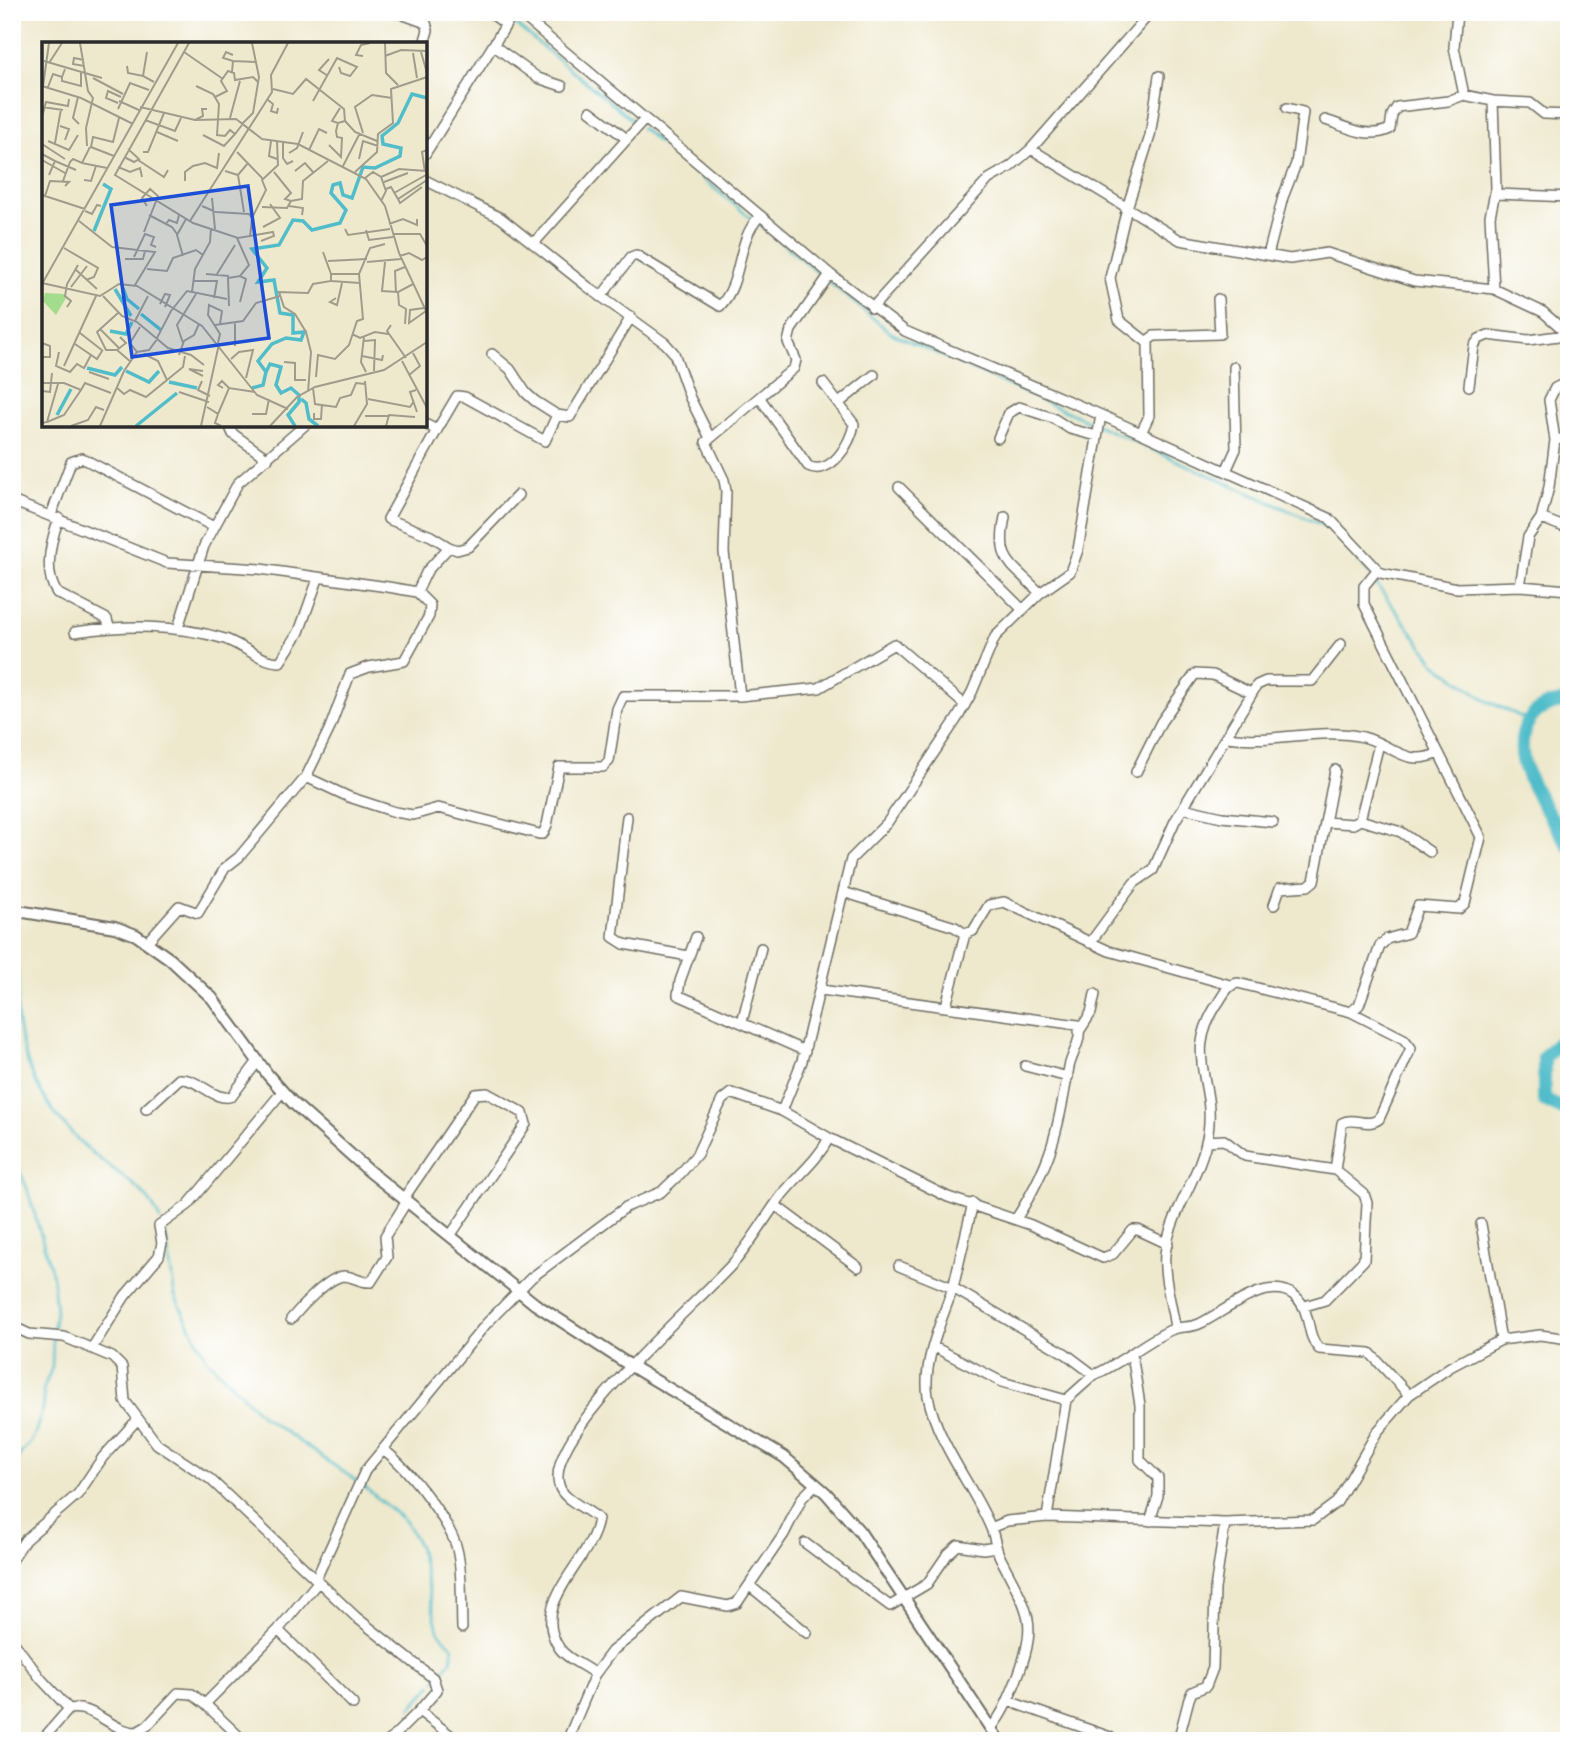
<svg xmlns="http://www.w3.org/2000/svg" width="1581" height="1753" viewBox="0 0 1581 1753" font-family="'IM FELL Double Pica',serif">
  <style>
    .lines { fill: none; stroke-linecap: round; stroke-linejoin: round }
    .stream { stroke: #51bdca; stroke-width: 2.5 }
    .river { stroke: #51bdca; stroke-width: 14 }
    .minor-casing { stroke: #6f6d63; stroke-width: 12 }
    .tertiary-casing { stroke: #6f6d63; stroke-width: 14 }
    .minor { stroke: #fff; stroke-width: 9 }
    .tertiary { stroke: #fff; stroke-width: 10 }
    .inset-river { fill: none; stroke: #51bdca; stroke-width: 3.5 }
    .inset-road { fill: none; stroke: #a09c8c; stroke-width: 2 }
    .view { fill: #1d4ed8; fill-opacity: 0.15; stroke: #1d4ed8; stroke-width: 3.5 }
    .inset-edge { fill: none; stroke: #2b2b2b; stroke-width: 3.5 }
  </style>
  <rect width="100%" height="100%" fill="#fff"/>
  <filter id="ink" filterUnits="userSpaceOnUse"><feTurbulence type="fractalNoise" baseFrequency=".0143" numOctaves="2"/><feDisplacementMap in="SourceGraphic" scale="14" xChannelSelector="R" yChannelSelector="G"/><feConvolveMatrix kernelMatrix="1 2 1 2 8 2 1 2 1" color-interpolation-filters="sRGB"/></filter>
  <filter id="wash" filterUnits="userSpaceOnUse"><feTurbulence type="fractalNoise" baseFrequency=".00686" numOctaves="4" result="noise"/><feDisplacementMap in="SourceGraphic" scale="28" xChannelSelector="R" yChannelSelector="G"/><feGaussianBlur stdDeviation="1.57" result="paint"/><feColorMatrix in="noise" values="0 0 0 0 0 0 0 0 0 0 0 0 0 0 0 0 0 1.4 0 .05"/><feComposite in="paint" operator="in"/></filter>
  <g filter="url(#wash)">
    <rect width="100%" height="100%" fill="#eee8cc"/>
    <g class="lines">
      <path class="stream" d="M 511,21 L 636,123
        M 641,128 L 752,219
        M 758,223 L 891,333 L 1337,532
        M 1342,537 L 1369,574
        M 1373,580 L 1435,663 L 1487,701 L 1528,720
        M 12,952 C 22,972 17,989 17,1010 C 18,1035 25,1060 36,1083 C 50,1111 76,1141 101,1160 C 125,1178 149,1192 160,1220
        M 12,1154 L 27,1188 L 52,1273 L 56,1311 L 53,1333
        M 165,1232 L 175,1296 L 206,1358 L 262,1416 L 361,1484 L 406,1522 L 419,1546 L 438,1631 L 453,1647 L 451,1661 L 436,1680
        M 12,1465 L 34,1437 L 44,1404 L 43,1390 L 52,1367 L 53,1339
        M 411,1708 L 432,1685"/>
      <path class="river" d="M 1569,702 C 1529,702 1514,734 1526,770 C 1535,796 1555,822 1569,846
        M 1569,1032 L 1544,1057 L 1544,1100 L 1569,1112"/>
    </g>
  </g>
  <g filter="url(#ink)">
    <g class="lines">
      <g class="minor-casing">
        <path id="minor" d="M 396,12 L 426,23 L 428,30 L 424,44
          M 490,12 L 506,25
          M 518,12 L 830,274 L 905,331 L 1101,415 L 1329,518 L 1381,573 L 1457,588 L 1520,586 L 1569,590
          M 1457,12 L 1454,47 L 1464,95 L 1493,101 L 1496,188 L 1490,216 L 1494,289
          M 493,45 L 538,78 L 562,86
          M 1493,101 L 1530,103 L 1544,114 L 1569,115
          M 590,111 L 627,139
          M 1325,120 C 1346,126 1367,140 1390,129 L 1392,115 L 1397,107 L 1448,101 L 1464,95
          M 1031,149 L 1180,240 L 1290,259 L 1327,253 L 1414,281 L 1494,289 L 1543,312 L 1560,327 L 1569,341
          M 425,154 L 514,12
          M 425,180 L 501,218 L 588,287 L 665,343 L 674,353 L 690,398 L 709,436
          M 1496,194 L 1569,197
          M 534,243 L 645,119
          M 1268,255 L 1283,197 L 1296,164 L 1303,112 L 1287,108
          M 601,297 L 631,257 L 636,255 L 720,306 C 744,281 735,241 760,216
          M 872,308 L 989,179 L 1010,167 L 1031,149 L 1151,12
          M 1147,341 L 1154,336 L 1220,334 L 1218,299
          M 492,354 L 510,369 L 526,393 L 535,401 L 557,415 L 570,417 L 631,317
          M 1469,386 L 1474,346 L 1479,339 L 1488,335 L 1528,340 L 1566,335
          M 760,398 L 808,466 C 830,477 851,444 854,424 L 823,383
          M 839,403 L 874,375
          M 1101,415 L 1078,550 L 1070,572 L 1040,593 L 995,637 L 972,692 L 958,717 L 887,823 L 851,859 L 802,1061 L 782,1111 L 829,1138 L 948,1197 L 1031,1225 L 1103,1258 L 1113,1254 L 1133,1230 L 1138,1230 L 1168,1244
          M 425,424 L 437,430 L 388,519 L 431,536 L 449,547
          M 229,425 L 233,434 L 268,459
          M 437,430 L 457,396 L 465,397 L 545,441 L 557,415
          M 1141,433 L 1149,416 L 1148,343 L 1119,320 L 1110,278 L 1127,208 L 1150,136 L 1159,76
          M 998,438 L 1009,413 L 1019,407 L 1053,418 L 1070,429 L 1097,436
          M 1555,440 L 1569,438
          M 1226,471 L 1236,449 L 1234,367
          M 899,487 L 1022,609
          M 12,501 L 167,563 L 260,569 L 388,587 L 417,592 L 430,605 L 429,616 L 404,661 L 369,667 L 350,674 L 329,730 L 306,777 L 239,857 L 225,868 L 198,913 L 179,906 L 147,942
          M 51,515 L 71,462 L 82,458 L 214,527
          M 1005,517 C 996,562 1010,562 1040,593
          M 59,518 C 51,540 43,572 57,593 L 107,619 L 109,628
          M 1541,518 L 1569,529
          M 1520,586 L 1528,537 L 1541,518 L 1549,487 L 1555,440 L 1549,400 L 1555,388 L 1569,381
          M 417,592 L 427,571 L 449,547 L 457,550 L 468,547 L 518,495
          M 178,628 L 204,546 L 238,483 L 305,425
          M 75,632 C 125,625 175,624 225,639 C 242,645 262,662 280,662 L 299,632 L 318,579
          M 740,696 L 724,552 L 726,491 L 724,480 L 706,442 L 794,368 L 796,360 L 788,342 L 791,330 L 830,274
          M 1227,737 C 1271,744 1319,727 1363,737 C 1394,745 1405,768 1439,753
          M 1136,772 L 1161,722 L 1195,674 L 1213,675 L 1251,693
          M 306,777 L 349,797 L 395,812 L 413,815 L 438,808 L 539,834 L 543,834 L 547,825 L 559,767 L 603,767 L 609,761 L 617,709 L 623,696 L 740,696 L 819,688 L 894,644 L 965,705
          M 1183,808 L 1222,817 L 1273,822
          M 627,817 L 613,937 L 624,944 L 688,956
          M 1360,820 L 1401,832 L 1430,852
          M 1325,822 L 1353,824 L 1360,820 L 1379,744
          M 843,892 L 955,927 L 965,934 L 946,1006
          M 1274,905 L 1280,888 L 1308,886 L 1314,881 L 1335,770
          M 965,934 L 973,931 L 989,905 L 1004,902 L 1109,951 L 1230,985
          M 696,937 L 680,981 L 678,995 L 805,1051
          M 1090,943 L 1134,883 L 1153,870 L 1175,821 L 1257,685 L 1266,681 L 1312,681 L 1341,644
          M 821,990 L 1078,1025 C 1083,1039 1072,1053 1069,1067 C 1057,1133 1053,1160 1016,1219
          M 742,1022 L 761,948
          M 1080,1030 L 1091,1013 L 1095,994
          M 1025,1066 L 1068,1077
          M 146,1109 L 179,1079 C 198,1077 215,1103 232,1096 L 258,1061
          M 1206,1141 L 1224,1140 L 1245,1156 L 1335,1170
          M 404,1198 L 475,1094 L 487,1093 L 523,1113 L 526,1124 L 450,1236
          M 775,1205 L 858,1267
          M 1481,1224 L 1501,1340
          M 899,1266 L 953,1288 L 973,1203
          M 1305,1306 L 1325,1300 L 1364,1260 L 1367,1203 L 1364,1194 L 1335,1170 L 1342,1123 C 1354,1116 1367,1128 1379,1119 L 1411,1048 L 1404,1039 L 1351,1012
          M 291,1319 C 301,1307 328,1277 344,1276 C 353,1276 360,1283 371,1282 L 387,1257 L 385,1236 L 407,1201
          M 12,1326 L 29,1334 L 64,1337 L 112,1357 L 122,1367 L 125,1401 L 157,1444 L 210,1479 L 356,1617 L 433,1678 L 437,1690 L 419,1711 L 458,1741
          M 1175,1328 C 1172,1304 1163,1278 1165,1254 C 1170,1212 1201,1176 1208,1133 C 1216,1079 1181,1056 1220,1000 C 1225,992 1229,984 1238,983 L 1351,1012 L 1359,1005 L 1380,946 L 1387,939 L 1408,933 L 1418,906 L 1459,909 L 1465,903 L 1481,837 L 1364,604 L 1364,586 L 1377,570
          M 934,1347 L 1002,1382 L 1066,1400
          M 92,1348 L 125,1296 L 159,1256 L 162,1243 L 159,1226 L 188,1205 L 282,1092
          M 1132,1354 L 1140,1405 L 1140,1460 L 1158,1478 L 1158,1496 L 1150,1521
          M 1094,1375 C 1122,1363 1145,1341 1173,1329 C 1181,1326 1190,1328 1199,1324 C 1225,1312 1267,1274 1295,1296 C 1312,1310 1305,1334 1319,1349 L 1370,1353 L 1409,1395
          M 383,1449 C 407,1467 442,1512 454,1540 C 463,1560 461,1604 462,1628
          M 991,1528 L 1007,1521 L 1047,1517 L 1225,1523 L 1313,1520 L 1337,1502 L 1377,1432 L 1409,1395 L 1450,1367 L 1501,1340 L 1540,1335 L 1569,1339
          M 805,1543 L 890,1606 L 927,1584 L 947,1555 L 958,1545 L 983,1549 L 996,1547
          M 12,1559 L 25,1540 L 78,1494 L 103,1457 L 137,1420
          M 316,1579 L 365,1471 L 486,1324 L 531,1278 L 626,1207 L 661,1192 L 681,1173 L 697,1154 L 722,1100 L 731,1093 L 782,1111
          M 750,1586 L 807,1633
          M 278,1630 L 353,1704
          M 12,1640 L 41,1679 L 69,1709
          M 595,1674 C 585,1666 567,1659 560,1649 C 527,1602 592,1562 598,1519 C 588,1508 563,1501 559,1485 C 543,1433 703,1299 736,1260 C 753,1240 766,1216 782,1195 C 798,1175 817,1161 829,1138
          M 1008,1701 L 1110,1737
          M 205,1704 L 244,1741
          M 991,1728 C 1003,1714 1009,1698 1016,1681 C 1040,1620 1028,1612 1000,1557 C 995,1547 995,1536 990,1526 C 972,1484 937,1443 928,1396 C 922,1363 942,1319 953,1288 L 1066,1354 L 1094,1375 L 1066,1400 L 1047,1517
          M 41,1741 L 69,1709 C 94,1704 112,1732 137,1732 L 147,1726 L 178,1693 L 192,1694 L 205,1704 L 278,1630 L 318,1582
          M 389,1741 L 419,1711
          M 567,1741 L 595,1674 L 612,1651 L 681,1597 L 728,1606 L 737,1603 L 784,1534 L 802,1498 L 816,1484
          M 1178,1741 L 1189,1699 L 1192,1692 L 1206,1686 L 1213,1668 L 1215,1589 L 1225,1523"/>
      </g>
      <g class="tertiary-casing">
        <path id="tertiary" d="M 12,910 L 115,927 L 136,935 L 170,959 L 212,998 L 268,1075 L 293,1103 L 369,1171 L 535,1304 L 631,1366 L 784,1457 L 826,1493 L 860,1532 L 999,1741"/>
      </g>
      <use href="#minor" class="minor"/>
      <use href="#tertiary" class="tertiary"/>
    </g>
  </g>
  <g transform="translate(42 42)">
    <rect width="385" height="385" fill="#eee8cc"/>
    <path d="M 3,251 L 22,252 L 24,256 L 14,273 L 1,259 Z" fill="#a4dc8d"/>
    <path class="inset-river" d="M 52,189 L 69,147 L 61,142M 81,246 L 85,257 L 97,267M 73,247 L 89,274M 99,272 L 119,288M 68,289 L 84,292 L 90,280M 45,326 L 73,333 L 80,325M 84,329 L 107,340 L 117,329M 127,340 L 155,346M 210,346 L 221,343 L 224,330M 259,357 L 264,361 L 267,377 L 276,384M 15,373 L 29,347M 94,384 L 135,351M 253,384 L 246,373 L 257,360 L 257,353 L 249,346 L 239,351 L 234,343 L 239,325 L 228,322 L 224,330 L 216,319 L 230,302 L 244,296 L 259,298 L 262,290 L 251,291 L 251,273 L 238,271 L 232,238 L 216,240 L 225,226 L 210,207 L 237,203 L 251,178 L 261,179 L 270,188 L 298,181 L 304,168 L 289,151 L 291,143 L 298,141 L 301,153 L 310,156 L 321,125 L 333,126 L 358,114 L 359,106 L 341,102 L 340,94 L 356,81 L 370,52 L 385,56"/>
    <path class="inset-road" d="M 38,1 L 46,49 L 51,56 L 44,86 L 45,104M 147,1 L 73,133 L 151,181 L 196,196 L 231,190 L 232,194 L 219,199M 343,1 L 344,31 L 356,43M 105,10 L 101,34 L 112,40M 142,10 L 181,37M 379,10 L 385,31M 371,11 L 375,36M 321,14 L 314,13 L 319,3 L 328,1M 343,14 L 359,8 L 385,9M 42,18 L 32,16 L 31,22 L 42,24M 2,19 L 60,36M 191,19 L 214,20M 7,21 L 20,1M 85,24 L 86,31 L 101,34M 190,30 L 191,19 L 181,16 L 184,10 L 191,13M 286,34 L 277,28 L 287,17M 20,35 L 20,39 L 39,44 L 39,29M 51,36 L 81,52M 0,44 L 39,56 L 91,82M 1,44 L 7,1M 154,44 L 171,52 L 177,62 L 175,93 L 183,94 L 188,88 L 193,92 L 200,83M 6,45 L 11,32 L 20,35 L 23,27M 231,47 L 251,52 L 264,37 L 302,67 L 303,79M 36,55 L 31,76 L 37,82M 173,55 L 185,49 L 179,39 L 186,29 L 192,31 L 193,38 L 211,35 L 216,40M 226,58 L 231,62 L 229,69 L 235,71 L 236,66M 77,59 L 97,68M 271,59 L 295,16 L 315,25 L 308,34 L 299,31 L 297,25M 76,61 L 64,56 L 66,49 L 79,55M 0,65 L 21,68M 98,65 L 153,78 L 194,77 L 220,97 L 256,102 L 324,137 L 343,164 L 357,211 L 385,271M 76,67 L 88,41 L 107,48M 0,75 L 4,60 L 26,64 L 27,57M 188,76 L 198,39M 103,78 L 133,89 L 139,76M 153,78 L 161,74 L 160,67 L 165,67M 296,81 L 290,79 L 298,66M 200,82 L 211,71 L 217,35 L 210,1M 18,84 L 27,87 L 23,98M 115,90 L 136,99M 321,91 L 313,65 L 330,53 L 350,56M 161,93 L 182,104 L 193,92M 6,99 L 27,108 L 36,93M 229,99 L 227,114 L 235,117M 241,100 L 241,116 L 245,122 L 251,119M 13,101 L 19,67M 0,102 L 23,117M 287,103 L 299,115 L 300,96 L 295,95 L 294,89 L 296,81 L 303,79 L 313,90 L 335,99M 267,108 L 277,87 L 285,91M 101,110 L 106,110 L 122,71M 195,110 L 221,137M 247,111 L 255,106 L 261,90M 0,112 L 13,119 L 7,133M 72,114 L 49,105 L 51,95 L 71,100 L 77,76M 82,115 L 92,120 L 97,117 L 86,107M 317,117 L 321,99 L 336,104M 0,118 L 23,131M 96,118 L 122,135 L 126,128M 13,119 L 34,128M 40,121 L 65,126M 301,124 L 318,91M 76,125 L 88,130 L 98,126 L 100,135M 183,129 L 196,133 L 206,121M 253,129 L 263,121 L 271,130M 232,130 L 249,151 L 243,157 L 249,159M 313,130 L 335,110 L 336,92 L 351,81 L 349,47 L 385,35M 383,130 L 380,110 L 385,108M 196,133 L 202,170M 339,135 L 357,127 L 385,129M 323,136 L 331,130 L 339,135 L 344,149 L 339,159M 42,138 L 49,139 L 54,124M 21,139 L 28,120 L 31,117 L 40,121 L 48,105M 143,139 L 143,130 L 151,124 L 163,121 L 175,126 L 177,111M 342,140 L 366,131M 344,147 L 349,145 L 356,157 L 385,138M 352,151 L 384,133M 0,153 L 43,167M 3,154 L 8,139 L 27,140 L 23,144M 170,156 L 173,187M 356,157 L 358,161 L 380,145M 160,164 L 174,170 L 207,172 L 210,176 L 208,195M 247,164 L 261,166 L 260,173M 220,165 L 245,166 L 249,159 L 260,157 L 261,139 L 286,119M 43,169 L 50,172 L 55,163 L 59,164M 107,173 L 130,185 L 135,192M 210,176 L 224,148 L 220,138 L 236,123 L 235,100M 37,179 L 70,205M 148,179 L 230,50 L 229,33 L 246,1M 124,182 L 127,178 L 135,181 L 137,173M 347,182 L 361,177 L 375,183 L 375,177M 221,185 L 238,176 L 228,162M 169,186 L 168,200 L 153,227 L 150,250 L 185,257M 303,187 L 306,193 L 348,187M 324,188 L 327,198 L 351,195M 102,190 L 116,154 L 108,147 L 100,156 L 105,164M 351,192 L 378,192 L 385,204M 70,205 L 113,210 L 93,243M 22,206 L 56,226 L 52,235 L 44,238M 281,210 L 289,232M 141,214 L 135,193 L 144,177M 358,214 L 367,211 L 380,218 L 385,215M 92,215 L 103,192 L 112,195 L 109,203 L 114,205M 83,217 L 101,217 L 103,209M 286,219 L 325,217M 325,220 L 359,217M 343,220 L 340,249 L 356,250M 33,227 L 55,247M 105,227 L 125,229 L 131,216 L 154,208 L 161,213M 164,232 L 187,234M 175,232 L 193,203M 152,239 L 175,239 L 172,256M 289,239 L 318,241M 0,241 L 58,254 L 77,242 L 95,244 L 160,284 L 215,353 L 246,367M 0,242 L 136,1M 29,245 L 45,224M 354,251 L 353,229 L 363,225M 61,254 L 80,274 L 95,280 L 126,306 L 149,313 L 162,323M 294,256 L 288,260 L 295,263 L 300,241M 198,260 L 204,237 L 198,234M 118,262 L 123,252 L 128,253 L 123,265M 187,264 L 186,236 L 198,234 L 207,223 L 195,196M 25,265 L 29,259 L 23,254 L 25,242 L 36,223M 382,266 L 368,268 L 367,281 L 384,269M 93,279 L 106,254M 363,282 L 364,267 L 357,263 L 356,250 L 371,242M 173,283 L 201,279 L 214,261 L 238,254M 349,283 L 345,289 L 364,316M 58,287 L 77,306M 38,291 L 61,309M 310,292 L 318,296 L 333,290 L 346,292M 78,295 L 84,301 L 75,308 L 89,320M 322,295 L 319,320 L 324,330M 115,296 L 129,269 L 145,249 L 150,250M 322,299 L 333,298 L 332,329M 0,301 L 8,304 L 8,315 L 0,315M 141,301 L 135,283 L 154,252M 176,301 L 178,292 L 166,273 L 167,263 L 180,269 L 178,282M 33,302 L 55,317 L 60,309M 193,304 L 193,280M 75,308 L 64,308 L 55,290 L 76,271M 17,310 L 14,324 L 28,330 L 35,322 L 42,326 L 49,313M 95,310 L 88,301 L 98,285M 102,312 L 116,319 L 125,338M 137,313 L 142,299 L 152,293 L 157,282M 320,314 L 340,318 L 341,313M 189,317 L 197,310 L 211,308 L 204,336M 360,319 L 385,366M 242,320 L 253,321 L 253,338 L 264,338M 22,324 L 54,254M 47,330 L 67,337M 367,333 L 378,324 L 371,311M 161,334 L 147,327 L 161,329M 274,335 L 276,313 L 293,317 L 307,303 L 315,279 L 321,277 L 317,232 L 328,206 L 343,202M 160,339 L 156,348 L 168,354M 0,341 L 22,341 L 39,348 L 43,341 L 69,351M 74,345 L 82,352 L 88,348 L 104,355 L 141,325 L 143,314M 181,346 L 176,343 L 180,339 L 187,346M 271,346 L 273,362 L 294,365 L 298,356 L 309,353 L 314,341 L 323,342M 374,348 L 368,350 L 375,370M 0,349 L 8,350 L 10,331M 137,350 L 167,360M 266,350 L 269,310 L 264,290 L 253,272 L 242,265 L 237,250 L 266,251 L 271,242 L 289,239 L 289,232 L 317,232M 326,357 L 368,365 L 372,359M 165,365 L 176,372 L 173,381 L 179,384M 272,371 L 272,377 L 279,377 L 280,362M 176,372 L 187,346 L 213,350M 210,372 L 224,372 L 227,357M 323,374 L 347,374M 5,380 L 22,373 L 39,348M 0,381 L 5,380 L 16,342M 29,384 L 46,378 L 54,365 L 62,368M 58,384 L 82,329 L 95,310 L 107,308 L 116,296M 159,384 L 177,302M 228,384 L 255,355 L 273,345 L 342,328 L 385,300M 312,384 L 325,362 L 323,339M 344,384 L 347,373 L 373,375"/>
    <path class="view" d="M 206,144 L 227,296 L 90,315 L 69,163 Z"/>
    <rect width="385" height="385" class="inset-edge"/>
  </g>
  <rect width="1581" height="1753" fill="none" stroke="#fff" stroke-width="42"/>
</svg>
